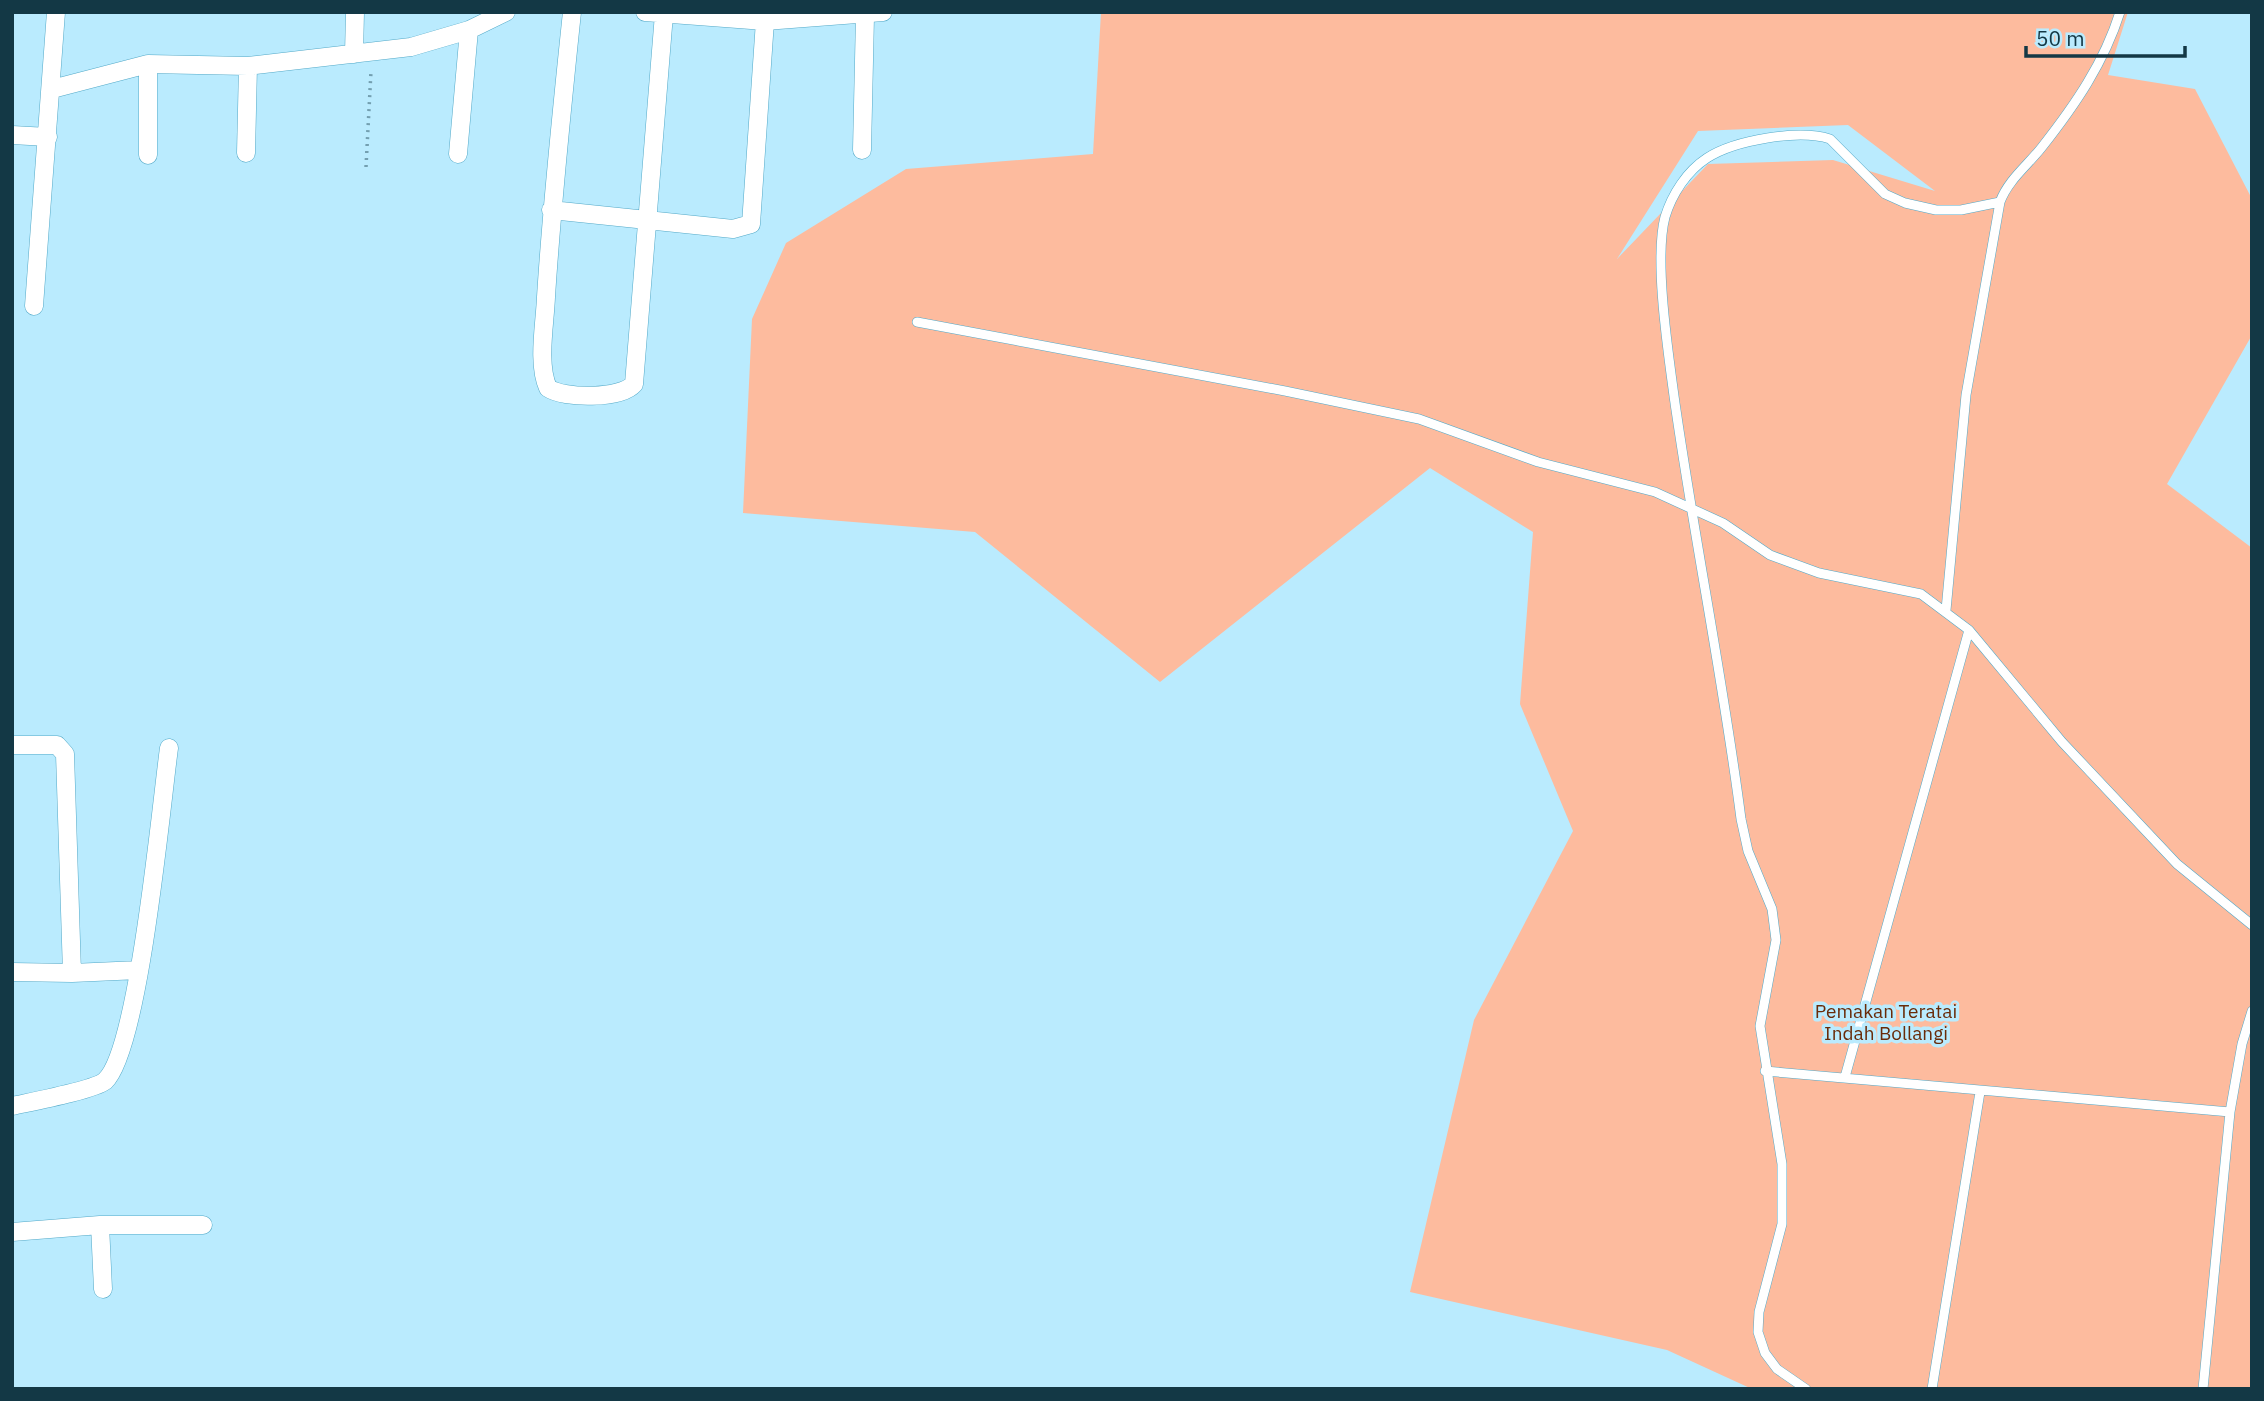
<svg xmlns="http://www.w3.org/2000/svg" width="2264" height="1401" viewBox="0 0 2264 1401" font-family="'IBM Plex Sans',sans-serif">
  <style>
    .green { fill: #fdbb9e; fill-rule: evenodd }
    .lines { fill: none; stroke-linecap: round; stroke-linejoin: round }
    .lane-casing { stroke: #52a9c8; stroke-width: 10 }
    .street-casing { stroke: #52a9c8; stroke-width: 19 }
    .path { stroke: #739fb0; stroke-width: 3.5; stroke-dasharray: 2 5; stroke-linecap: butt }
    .lane { stroke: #fff; stroke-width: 9 }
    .street { stroke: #fff; stroke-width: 18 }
    .labels { text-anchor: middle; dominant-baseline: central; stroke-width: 7; stroke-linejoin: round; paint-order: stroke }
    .park-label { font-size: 19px; fill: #692b09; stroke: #baebfe }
  </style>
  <rect width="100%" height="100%" fill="#baebfe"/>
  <path class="green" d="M 1101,12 L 2128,12 L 2108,75 L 2195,89 L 2252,199 L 2252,335 L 2167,484 L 2252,548 L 2252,1389 L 1752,1389 L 1667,1350 L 1410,1292 L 1474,1020 L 1573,831 L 1520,704 L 1533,532 L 1430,468 L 1160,682 L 975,532 L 743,513 L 752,319 L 786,243 L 906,169 L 1093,154 ZM 1848,125 L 1935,191 L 1833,160 L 1708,164 L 1617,259 L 1698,131 Z"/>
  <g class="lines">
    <g class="lane-casing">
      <path id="lane" d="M 917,322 L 1285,391 L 1419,419 L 1538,462 L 1655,492 L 1723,523 L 1770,555 L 1789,562 L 1819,573 L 1921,594 L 1969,630 L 2062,742 L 2177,864 L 2252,925
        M 1946,610 L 1966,395 L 2000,202
        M 1765,1071 L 2230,1112
        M 1845,1077 L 1969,630
        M 1806,1389 L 1777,1369 L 1765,1353 L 1758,1332 L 1759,1312 L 1782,1224 L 1782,1164 L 1760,1026 L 1776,940 L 1772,909 L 1748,851 L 1741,819 C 1723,678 1694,538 1674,396 C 1668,351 1654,259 1665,217 C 1672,194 1687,171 1707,158 C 1735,140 1799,129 1830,139 L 1885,194 L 1905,203 L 1936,210 L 1961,210 L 2000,202 C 2008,180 2028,165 2042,147 C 2075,105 2104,63 2120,12
        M 1932,1389 L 1980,1092
        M 2203,1389 L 2230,1112 L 2242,1044 L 2252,1011"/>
    </g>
    <g class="street-casing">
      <path id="street" d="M 572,12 C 562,107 552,202 546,297 C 545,324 537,363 548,388 C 564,399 621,399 634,384 L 664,14
        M 645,12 L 765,21 L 883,12
        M 354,54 L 355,12
        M 148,64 L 148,155
        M 52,89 L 148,64 L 248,66 L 411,47 L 469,30 L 506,12
        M 12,135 L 48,137
        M 862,150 L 865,16
        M 246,153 L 248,66
        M 458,154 L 469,30
        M 551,210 L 733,229 L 751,224 L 765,21
        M 34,306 L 56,12
        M 12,745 L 57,745 L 65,754 L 72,973 L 139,970
        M 12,972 L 72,973
        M 12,1106 C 30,1102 94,1090 105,1081 C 139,1050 161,806 169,748
        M 100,1225 L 103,1289
        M 12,1232 L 100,1225 L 203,1225"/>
    </g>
    <path class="path" d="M 366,167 L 371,71"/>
    <use href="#lane" class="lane"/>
    <use href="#street" class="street"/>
  </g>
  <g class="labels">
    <g class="park-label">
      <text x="1886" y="1011">Pemakan Teratai<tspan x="1886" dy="22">Indah Bollangi</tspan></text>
    </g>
  </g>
  <rect width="2264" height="1401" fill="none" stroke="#133845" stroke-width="28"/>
  <path d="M2026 46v10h159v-10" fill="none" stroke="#133845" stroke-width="3.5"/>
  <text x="2036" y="46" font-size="21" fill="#133845" stroke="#baebfe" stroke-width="5" paint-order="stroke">50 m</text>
</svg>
